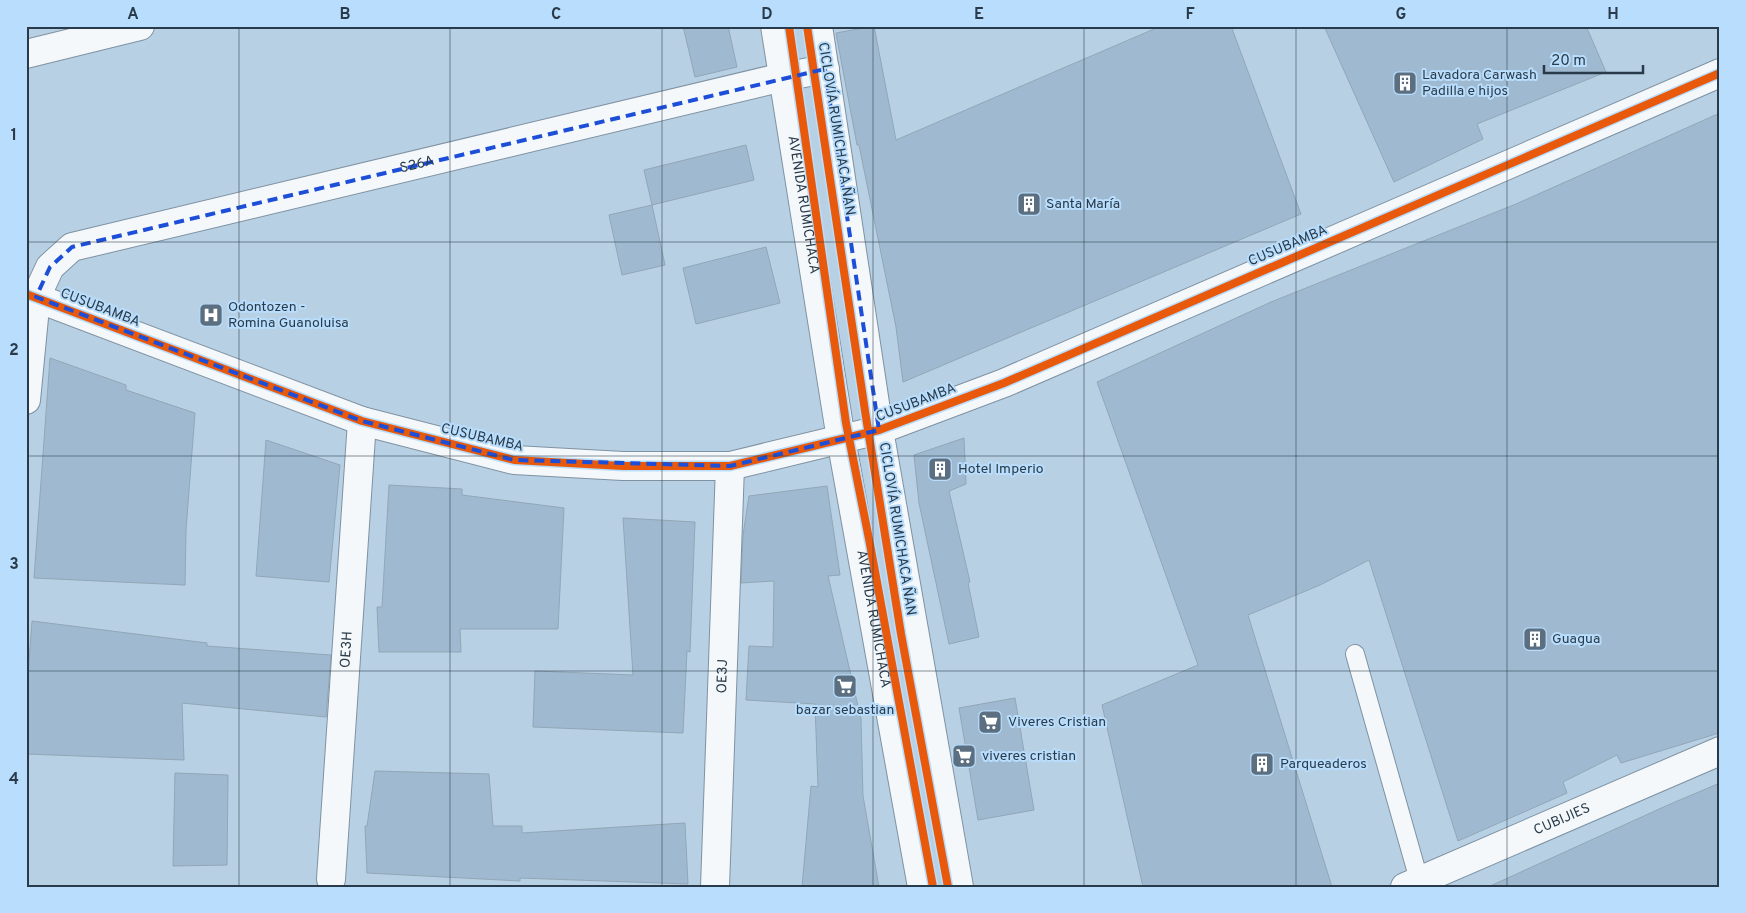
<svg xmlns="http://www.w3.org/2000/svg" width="1746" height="913" viewBox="0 0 1746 913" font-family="Overpass,sans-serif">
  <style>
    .building { fill: #9fbad0; stroke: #92a6b6 }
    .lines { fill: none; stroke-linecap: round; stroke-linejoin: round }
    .service-casing { stroke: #7f92a2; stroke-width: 20 }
    .minor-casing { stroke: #7f92a2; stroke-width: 30 }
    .tertiary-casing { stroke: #7f92a2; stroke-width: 30 }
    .service { stroke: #f4f8fb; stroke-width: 18 }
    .minor { stroke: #f4f8fb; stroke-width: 28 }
    .tertiary { stroke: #f4f8fb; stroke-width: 28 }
    .cycleway-casing { stroke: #b9ddfc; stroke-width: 11 }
    .cycleway { stroke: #e8590c; stroke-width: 8 }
    .marked { fill: none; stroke: #1d4ed8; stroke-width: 4; stroke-dasharray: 10 6; stroke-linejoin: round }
    .grid { fill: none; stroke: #293b4a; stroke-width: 1; stroke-opacity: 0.55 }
    .labels { text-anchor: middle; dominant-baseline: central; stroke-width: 4; stroke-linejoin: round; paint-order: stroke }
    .poi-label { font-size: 14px; fill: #293b4a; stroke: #b9ddfc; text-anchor: start }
    .street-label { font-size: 14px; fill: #293b4a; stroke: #b9ddfc }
    .neatline { fill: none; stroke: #293b4a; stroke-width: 2 }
    .grid-label { font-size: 16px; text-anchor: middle; font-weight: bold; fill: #293b4a }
  </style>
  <rect width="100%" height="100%" fill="#b7d0e4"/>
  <path class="building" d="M 683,26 L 728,26 L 737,67 L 695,77 Z
    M 874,26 L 896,140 L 1161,26 L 1231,26 L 1301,214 L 903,382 L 896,327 L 859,145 L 857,145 L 836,33 Z
    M 1324,26 L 1586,26 L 1606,72 L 1477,124 L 1483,139 L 1394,182 Z
    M 1720,113 L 1719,733 L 1621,763 L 1617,755 L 1563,782 L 1567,793 L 1458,841 L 1369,560 L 1320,585 L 1248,615 L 1332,887 L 1143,887 L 1102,705 L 1198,665 L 1097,382 L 1271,302 L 1516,204 Z
    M 746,145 L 754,180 L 652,205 L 644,170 Z
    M 652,205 L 665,265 L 622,275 L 609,215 Z
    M 766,247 L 780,303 L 696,324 L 683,268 Z
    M 50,358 L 126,385 L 126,390 L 195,413 L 186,530 L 185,585 L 34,578 Z
    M 964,438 L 966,484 L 949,491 L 970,582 L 968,583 L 979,637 L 949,644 L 919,503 L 914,455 Z
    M 266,440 L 340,465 L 329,582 L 256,576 Z
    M 389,485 L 462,489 L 462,495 L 564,508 L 558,629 L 460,629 L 461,652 L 379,652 L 377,607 L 382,607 Z
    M 827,486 L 840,575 L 828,576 L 861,719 L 863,796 L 879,887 L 802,887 L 811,786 L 818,787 L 815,704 L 746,700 L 749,646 L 773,647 L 774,581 L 741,583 L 743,535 L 749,496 Z
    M 623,518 L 695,522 L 690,652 L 687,651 L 683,733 L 533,727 L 535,671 L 633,675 Z
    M 32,621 L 207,643 L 207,646 L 331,655 L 326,717 L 182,703 L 184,760 L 26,754 L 26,701 Z
    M 1015,698 L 1034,810 L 978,820 L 959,708 Z
    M 375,771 L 489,774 L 493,826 L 522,826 L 522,833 L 685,823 L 688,884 L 520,878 L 520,881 L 367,873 L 365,826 L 367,826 Z
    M 175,773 L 228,775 L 227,865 L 173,866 Z
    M 1720,783 L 1720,887 L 1488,887 L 1668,805 Z"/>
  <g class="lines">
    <g class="service-casing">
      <path id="service" d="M 1355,654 L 1419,880"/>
    </g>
    <g class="minor-casing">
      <g id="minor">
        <path d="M 26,54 L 140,26"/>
        <path id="s1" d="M 26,400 L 36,297 L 50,267 L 72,247 L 783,77 L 825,69"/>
        <path id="s2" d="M 331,879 L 362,421"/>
        <path id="s3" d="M 715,887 L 730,466"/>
        <path id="s4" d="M 1405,887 L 1720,751"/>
      </g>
    </g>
    <g class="tertiary-casing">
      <g id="tertiary">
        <path id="s5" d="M 775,26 L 841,439 L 922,887"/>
        <path d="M 818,26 L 879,430 L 959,887"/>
        <path d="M 26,294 L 362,421 L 514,460 L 623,466 L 730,466 L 879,430 L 1004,383 L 1720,73"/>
      </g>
    </g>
    <use href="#service" class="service"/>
    <use href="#minor" class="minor"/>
    <use href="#tertiary" class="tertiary"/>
    <g class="cycleway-casing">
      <path id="cycleway" d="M 789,26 L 846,423 L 870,544 L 933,887
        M 807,26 L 865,411 L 901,634 L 948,887
        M 26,294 L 362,421 L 514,460 L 623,466 L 730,466 L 879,430 L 1004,383 L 1720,73"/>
    </g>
    <use href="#cycleway" class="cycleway"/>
  </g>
  <path class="marked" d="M 825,69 L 879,430 L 730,466 L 514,460 L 362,421 L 36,297 L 50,267 L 72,247 Z"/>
  <path class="grid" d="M 239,26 L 239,887M 450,26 L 450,887M 662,26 L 662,887M 873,26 L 873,887M 1084,26 L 1084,887M 1296,26 L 1296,887M 1507,26 L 1507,887M 26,242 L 1720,242M 26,456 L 1720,456M 26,671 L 1720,671"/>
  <defs>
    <g id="building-square" transform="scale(1.25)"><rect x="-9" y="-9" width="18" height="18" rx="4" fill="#5b6f80" stroke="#b9ddfc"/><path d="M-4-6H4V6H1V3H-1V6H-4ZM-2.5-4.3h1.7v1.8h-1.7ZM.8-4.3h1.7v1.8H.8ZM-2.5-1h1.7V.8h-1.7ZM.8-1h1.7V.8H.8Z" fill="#fff"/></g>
    <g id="hospital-square" transform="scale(1.25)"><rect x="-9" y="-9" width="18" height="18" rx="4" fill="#5b6f80" stroke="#b9ddfc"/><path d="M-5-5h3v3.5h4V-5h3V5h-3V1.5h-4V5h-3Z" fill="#fff"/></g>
    <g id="supermarket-square" transform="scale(1.25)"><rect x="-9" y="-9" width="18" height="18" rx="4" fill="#5b6f80" stroke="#b9ddfc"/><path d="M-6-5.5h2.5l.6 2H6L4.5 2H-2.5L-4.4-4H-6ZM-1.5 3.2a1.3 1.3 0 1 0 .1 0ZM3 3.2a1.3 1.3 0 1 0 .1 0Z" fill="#fff"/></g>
  </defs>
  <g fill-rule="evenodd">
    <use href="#building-square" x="1405" y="83"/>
    <use href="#building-square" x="1029" y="204"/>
    <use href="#hospital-square" x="211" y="315"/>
    <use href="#building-square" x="940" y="469"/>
    <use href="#building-square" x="1535" y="639"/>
    <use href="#supermarket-square" x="845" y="686"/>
    <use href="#supermarket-square" x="990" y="722"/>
    <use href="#supermarket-square" x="964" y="756"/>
    <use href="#building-square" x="1262" y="764"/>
  </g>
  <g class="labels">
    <g class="poi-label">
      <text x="1422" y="75">Lavadora Carwash<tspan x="1422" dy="16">Padilla e hijos</tspan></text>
      <text x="1046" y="204">Santa María</text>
      <text x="228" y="307">Odontozen -<tspan x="228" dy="16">Romina Guanoluisa</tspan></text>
      <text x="958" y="469">Hotel Imperio</text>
      <text x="1552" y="639">Guagua</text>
      <text x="845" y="710" text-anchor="middle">bazar sebastian</text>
      <text x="1008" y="722">Viveres Cristian</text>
      <text x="982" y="756">viveres cristian</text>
      <text x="1280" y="764">Parqueaderos</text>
    </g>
    <g class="street-label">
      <text transform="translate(836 129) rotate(81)">CICLOVÍA RUMICHACA ÑAN</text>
      <text stroke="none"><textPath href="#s1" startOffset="521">S26A</textPath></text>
      <text stroke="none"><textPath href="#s5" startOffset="181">AVENIDA RUMICHACA</textPath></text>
      <text transform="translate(1288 246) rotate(-23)">CUSUBAMBA</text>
      <text transform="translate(100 308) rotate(21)">CUSUBAMBA</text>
      <text transform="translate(916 403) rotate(-21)">CUSUBAMBA</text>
      <text transform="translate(482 438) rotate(13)">CUSUBAMBA</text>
      <text transform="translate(897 529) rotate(81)">CICLOVÍA RUMICHACA ÑAN</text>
      <text stroke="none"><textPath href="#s5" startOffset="601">AVENIDA RUMICHACA</textPath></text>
      <text stroke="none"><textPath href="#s2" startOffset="230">OE3H</textPath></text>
      <text stroke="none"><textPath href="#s3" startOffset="211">OE3J</textPath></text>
      <text stroke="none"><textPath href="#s4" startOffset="171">CUBIJIES</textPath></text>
    </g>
  </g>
  <rect width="1746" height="913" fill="none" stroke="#b9ddfc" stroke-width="55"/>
  <path d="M1544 65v8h99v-8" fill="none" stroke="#293b4a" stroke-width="2.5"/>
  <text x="1551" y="65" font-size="15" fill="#293b4a" stroke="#b9ddfc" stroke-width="4" paint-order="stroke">20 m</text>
  <rect x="28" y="28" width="1690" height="858" class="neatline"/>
  <g class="grid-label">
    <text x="133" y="19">A</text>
    <text x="345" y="19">B</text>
    <text x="556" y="19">C</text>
    <text x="767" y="19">D</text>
    <text x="979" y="19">E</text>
    <text x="1190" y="19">F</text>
    <text x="1401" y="19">G</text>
    <text x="1613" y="19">H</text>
    <text x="14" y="140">1</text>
    <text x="14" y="355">2</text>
    <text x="14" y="569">3</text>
    <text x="14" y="784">4</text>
  </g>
</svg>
